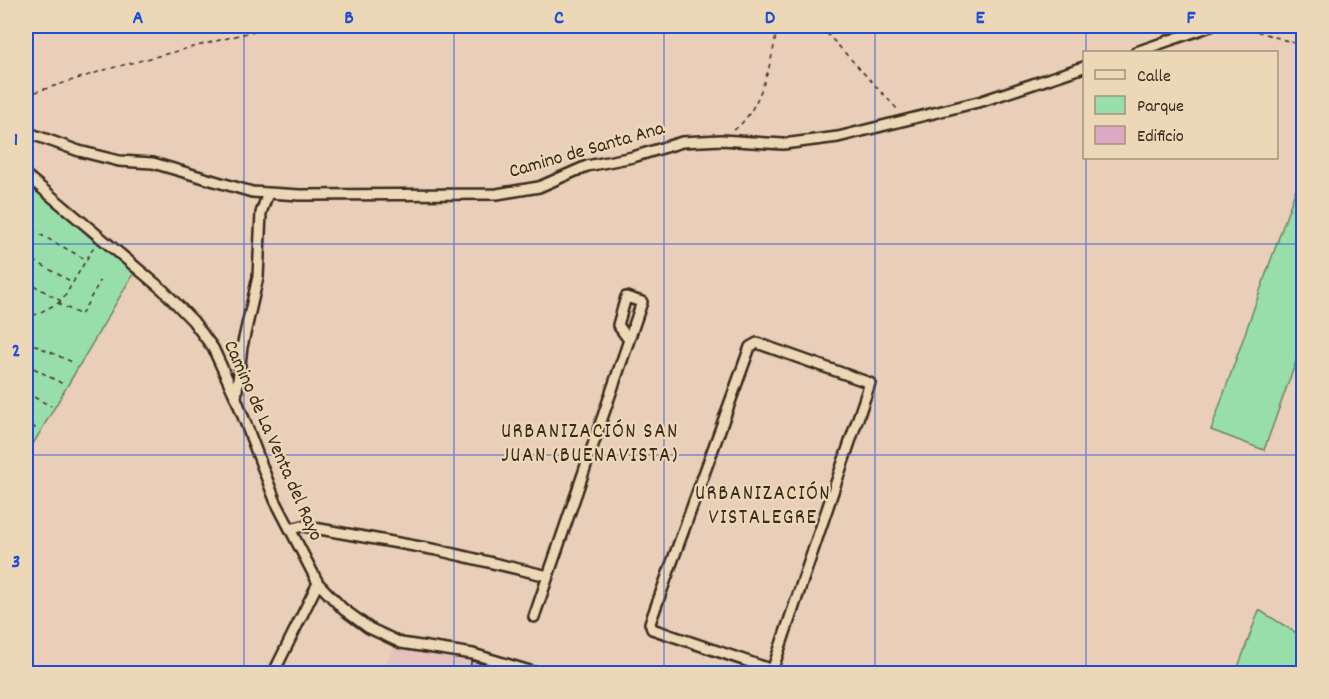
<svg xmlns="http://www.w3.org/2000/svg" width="1329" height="699" viewBox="0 0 1329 699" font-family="Dekko,sans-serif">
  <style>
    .built { fill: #e5c3bc }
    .green { fill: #98deab; stroke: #6a8464; stroke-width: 1.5 }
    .building { fill: #dca8c3; stroke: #3b2a1e; stroke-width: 1.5 }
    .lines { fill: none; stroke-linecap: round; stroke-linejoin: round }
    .minor-casing { stroke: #3b2a1e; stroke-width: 14 }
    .path { stroke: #3b2a1e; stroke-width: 1.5; stroke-dasharray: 4.5 4.5; stroke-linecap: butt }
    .minor { stroke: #ecd8b6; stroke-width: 9 }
    .grid { fill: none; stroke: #1d4ed8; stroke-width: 1.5; stroke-opacity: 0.55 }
    .labels { text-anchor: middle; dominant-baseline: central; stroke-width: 4.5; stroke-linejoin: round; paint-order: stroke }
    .street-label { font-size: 20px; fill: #3b2a1e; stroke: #ecd8b6 }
    .neighbourhood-label { font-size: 21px; letter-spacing: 1.5px; fill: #3b2a1e; stroke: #ecd8b6 }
    .neatline { fill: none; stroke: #1d4ed8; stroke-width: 2 }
    .grid-label { font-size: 20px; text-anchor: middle; font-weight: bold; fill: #1d4ed8 }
  </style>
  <rect width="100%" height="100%" fill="#e9ceb9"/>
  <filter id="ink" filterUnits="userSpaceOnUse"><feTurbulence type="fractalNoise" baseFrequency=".0167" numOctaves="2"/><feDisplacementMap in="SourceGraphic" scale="12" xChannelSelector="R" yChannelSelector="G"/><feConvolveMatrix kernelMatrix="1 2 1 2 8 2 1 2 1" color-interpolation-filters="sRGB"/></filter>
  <g filter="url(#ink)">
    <path class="built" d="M 395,645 L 423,653 L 471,660 L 470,673 L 381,674 Z"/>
    <path class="green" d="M 1303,169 L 1303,342 L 1264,450 L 1211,430 Z
      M 35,188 L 92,239 L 135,271 L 26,456 L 26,205 Z
      M 1259,610 L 1303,637 L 1303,673 L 1236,673 Z"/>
    <path class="building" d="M 471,661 L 477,662 L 503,674 L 470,674 Z"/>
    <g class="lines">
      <g class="minor-casing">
        <path id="minor" d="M 1136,52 L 1211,26
          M 26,132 L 79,151 L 119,161 L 153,163 L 252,192 L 300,195 L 497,194 L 539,187 L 587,166 L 633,157 L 682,142 L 721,140 L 783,144 L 838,137 L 982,101 L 1084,67
          M 26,175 L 163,290 L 193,321 L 213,348 L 236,398 L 275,500 L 318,583 L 273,674
          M 236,398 L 242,347 L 258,277 L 261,213 L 268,193
          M 290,529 L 303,526 L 437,550 L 548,576
          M 318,583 L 343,609 L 369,628 L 401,643 L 473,654 L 540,674
          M 534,617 L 629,340 L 642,302 L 626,297 L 618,325 L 629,340
          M 771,674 L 870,383 L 757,343 L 750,347 L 650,623 L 652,629 L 773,670"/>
      </g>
      <path class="path" d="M 820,26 L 899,111
        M 1240,26 L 1304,46
        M 26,95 L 108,69 L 274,26
        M 734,130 C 760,112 774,56 777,26
        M 32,230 L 85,259
        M 26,256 L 72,282
        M 26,281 L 61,301
        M 58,303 L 81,315 L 100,281
        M 26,312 L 33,316
        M 33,316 L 62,301 L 95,245
        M 26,333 L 33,317
        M 26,341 L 72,362
        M 26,364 L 63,384
        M 26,393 L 51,406
        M 26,419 L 36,429"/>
      <use href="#minor" class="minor"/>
    </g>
  </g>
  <path class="grid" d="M 244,26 L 244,674M 454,26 L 454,674M 664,26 L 664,674M 875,26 L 875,674M 1086,26 L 1086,52M 1086,158 L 1086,674M 26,244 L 1304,244M 26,455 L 1304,455"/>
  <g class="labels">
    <g class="street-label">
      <text transform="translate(587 151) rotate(-16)">Camino de Santa Ana</text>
      <text transform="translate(272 441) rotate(66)">Camino de La Venta del Rayo</text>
    </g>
    <g class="neighbourhood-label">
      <text x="590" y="433">URBANIZACIÓN SAN<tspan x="590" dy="24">JUAN (BUENAVISTA)</tspan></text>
      <text x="763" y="495">URBANIZACIÓN<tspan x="763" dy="24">VISTALEGRE</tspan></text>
    </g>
  </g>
  <rect width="1329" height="699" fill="none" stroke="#ecd8b6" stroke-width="66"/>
  <rect x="1083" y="51" width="195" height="108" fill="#ecd8b6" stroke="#a59279" stroke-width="1.5"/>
  <rect x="1095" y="70" width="30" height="9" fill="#ecd8b6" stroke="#a59279" stroke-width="1.5"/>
  <text x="1137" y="81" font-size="18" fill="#3b2a1e">Calle</text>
  <rect x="1095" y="96" width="30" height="18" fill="#98deab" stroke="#a59279" stroke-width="1.5"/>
  <text x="1137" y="111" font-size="18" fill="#3b2a1e">Parque</text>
  <rect x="1095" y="126" width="30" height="18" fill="#dca8c3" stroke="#a59279" stroke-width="1.5"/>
  <text x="1137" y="141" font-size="18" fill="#3b2a1e">Edificio</text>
  <rect x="33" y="33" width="1263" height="633" class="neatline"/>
  <g class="grid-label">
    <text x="138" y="23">A</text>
    <text x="349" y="23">B</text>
    <text x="559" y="23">C</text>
    <text x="770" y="23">D</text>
    <text x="980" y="23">E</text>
    <text x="1191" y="23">F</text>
    <text x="16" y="145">1</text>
    <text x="16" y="356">2</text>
    <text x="16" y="567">3</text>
  </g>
</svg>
